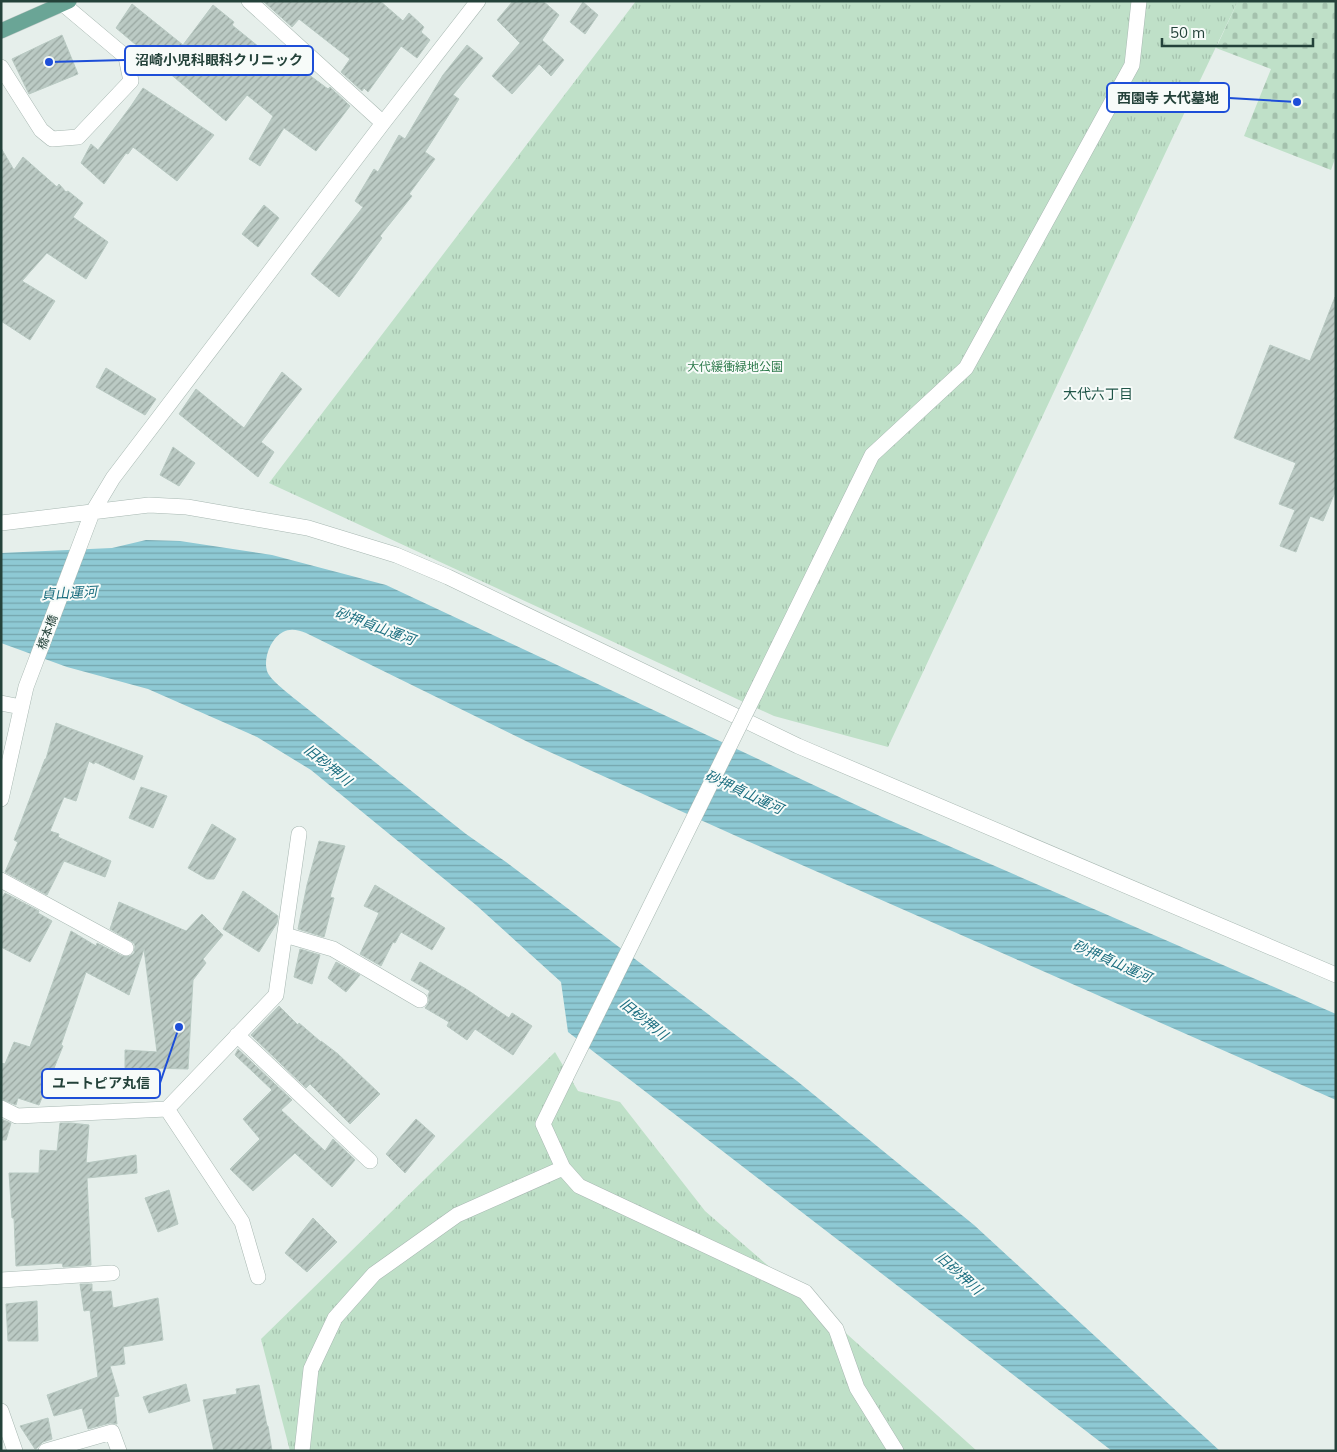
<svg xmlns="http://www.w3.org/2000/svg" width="1337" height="1452" viewBox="0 0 1337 1452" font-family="Mulish,'Noto Sans JP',sans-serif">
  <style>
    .cemetery { fill: url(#cemetery-stones) }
    .park { fill: url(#park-tufts) }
    .water { fill: url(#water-rules) }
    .building { fill: url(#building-hatch); stroke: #b8c9c2 }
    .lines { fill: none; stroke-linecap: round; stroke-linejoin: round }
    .minor-casing { stroke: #a8b8b2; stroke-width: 16 }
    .major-casing { stroke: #c2cac8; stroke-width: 16 }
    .minor { stroke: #fff; stroke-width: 15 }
    .major { stroke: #6aa596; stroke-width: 15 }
    .minor-bridge-casing { stroke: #a8b8b2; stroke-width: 16; stroke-linecap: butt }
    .minor-bridge { stroke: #fff; stroke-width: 15 }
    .labels { text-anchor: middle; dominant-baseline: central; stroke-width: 4; stroke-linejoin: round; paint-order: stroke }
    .park-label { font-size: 12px; fill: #2d7a4b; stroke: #f7fbf9 }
    .street-label { font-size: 12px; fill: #24423a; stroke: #f7fbf9 }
    .neighbourhood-label { font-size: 14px; fill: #1f5548; stroke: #f7fbf9 }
    .water-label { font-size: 14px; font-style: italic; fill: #1c6f80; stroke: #f7fbf9 }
    .leader { fill: none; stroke: #1d4ed8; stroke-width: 2 }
    .callout-dot { fill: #1d4ed8; stroke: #f7fbf9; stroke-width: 2 }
    .callout { fill: #f7fbf9; stroke: #1d4ed8; stroke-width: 2 }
    .callout-label { font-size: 14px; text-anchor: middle; font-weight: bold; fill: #24423a }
  </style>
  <defs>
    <pattern id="cemetery-stones" width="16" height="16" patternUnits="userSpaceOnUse" patternTransform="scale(1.25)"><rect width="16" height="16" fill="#bfe0c8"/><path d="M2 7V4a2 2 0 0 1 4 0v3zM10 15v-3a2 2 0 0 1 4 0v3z" fill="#a4c1ad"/></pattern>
    <pattern id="park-tufts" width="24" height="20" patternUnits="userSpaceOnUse" patternTransform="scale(1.25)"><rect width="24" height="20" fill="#bfe0c8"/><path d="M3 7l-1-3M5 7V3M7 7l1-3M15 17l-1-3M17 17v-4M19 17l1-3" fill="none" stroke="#a4c1ad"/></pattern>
    <pattern id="water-rules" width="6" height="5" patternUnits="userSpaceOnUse" patternTransform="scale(1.25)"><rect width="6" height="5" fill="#8ec9d4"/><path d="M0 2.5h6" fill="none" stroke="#74a5ad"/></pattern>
    <pattern id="building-hatch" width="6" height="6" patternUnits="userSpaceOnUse" patternTransform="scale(1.25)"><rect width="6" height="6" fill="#bbcac4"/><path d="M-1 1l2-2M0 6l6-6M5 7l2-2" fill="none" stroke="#98a6a0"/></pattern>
  </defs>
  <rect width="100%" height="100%" fill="#e6efeb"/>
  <path class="cemetery" d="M 1238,1 L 1336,1 L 1336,156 L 1331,170 L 1244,136 L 1271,69 L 1216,48 Z"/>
  <path class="park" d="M 636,1 L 1238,1 L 1171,141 L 888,747 L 774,716 L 269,483 Z
    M 555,1052 L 578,1091 L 620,1102 L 705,1211 L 848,1335 L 977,1451 L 290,1451 L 261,1339 Z"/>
  <path class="water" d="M 146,540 L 180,541 L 272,555 L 386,585 L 882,817 L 1336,1014 L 1336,1100 L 745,840 L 532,744 L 306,633 C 299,630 290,628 283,632 C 271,638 263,658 267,671 C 270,680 287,692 295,699 L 466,834 L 506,862 L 797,1081 L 974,1225 L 1220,1451 L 1112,1451 L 568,1032 L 561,982 L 476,905 L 311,770 L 257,737 L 148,689 L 67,667 L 1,643 L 1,553 L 112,548 Z"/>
  <path class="building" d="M 263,1 L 380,1 L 403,21 L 409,13 L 424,27 L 421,32 L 430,40 L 417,58 L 401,46 L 368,92 L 364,88 L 362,91 L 341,72 L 350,59 L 299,19 L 292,27 Z
    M 513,1 L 543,1 L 559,15 L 542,40 L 564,60 L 551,76 L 539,64 L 512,94 L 492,76 L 520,43 L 497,20 Z
    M 583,2 L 598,15 L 585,34 L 570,22 Z
    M 132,4 L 183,45 L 213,5 L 234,22 L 232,25 L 280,64 L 285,57 L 328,89 L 330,87 L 350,106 L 316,151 L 284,128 L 260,166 L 249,159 L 273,116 L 247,95 L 226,121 L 116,28 Z
    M 62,35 L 78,74 L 29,94 L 12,59 Z
    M 467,45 L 483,58 L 453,95 L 459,99 L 425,152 L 435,159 L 409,194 L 412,196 L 380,236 L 382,238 L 339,297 L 311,274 L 363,207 L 355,201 L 374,169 L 378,172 L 399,135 L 405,139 L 443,75 Z
    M 143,88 L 214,135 L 177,181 L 133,147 L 128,154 L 126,153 L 104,184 L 81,163 L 91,144 L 98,150 L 131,106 Z
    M 1,148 L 14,170 L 23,157 L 57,187 L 59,184 L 66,192 L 68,191 L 83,203 L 73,217 L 108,242 L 86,279 L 47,253 L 22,281 L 55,301 L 30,340 L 1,321 Z
    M 264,205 L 279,218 L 258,247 L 242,234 Z
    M 1335,297 L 1336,490 L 1323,521 L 1310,516 L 1296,552 L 1280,546 L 1295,510 L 1279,504 L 1296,463 L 1234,438 L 1270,345 L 1310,361 Z
    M 106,368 L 156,399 L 145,415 L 96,387 Z
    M 282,372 L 302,389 L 261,442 L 274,452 L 258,477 L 179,414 L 196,389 L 244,428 Z
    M 173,447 L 195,463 L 179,486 L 160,475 Z
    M 56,723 L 143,756 L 134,780 L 95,762 L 94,764 L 89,761 L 76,801 L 64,797 L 50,831 L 59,834 L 58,837 L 111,861 L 105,877 L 64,861 L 47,895 L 5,872 L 18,842 L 14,840 L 45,759 L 46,759 Z
    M 141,787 L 167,796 L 153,828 L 129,818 Z
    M 212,824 L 236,839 L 214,879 L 207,879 L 188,868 Z
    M 319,841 L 345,846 L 330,897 L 334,898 L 324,937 L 298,929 L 307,885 Z
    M 375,885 L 445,928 L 432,950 L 401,932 L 395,943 L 393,942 L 381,966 L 360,954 L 379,913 L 364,906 Z
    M 243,891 L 278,916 L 277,923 L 259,952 L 223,929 Z
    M 5,893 L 39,911 L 38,913 L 52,921 L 30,962 L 1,947 L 1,899 Z
    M 119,902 L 186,931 L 202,914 L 223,935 L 203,959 L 206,963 L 193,980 L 188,1069 L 147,1068 L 147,1092 L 125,1090 L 125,1050 L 157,1052 L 144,949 L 129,995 L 86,972 L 61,1045 L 63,1046 L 39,1105 L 18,1098 L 16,1105 L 1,1099 L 1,1063 L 5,1064 L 14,1042 L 30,1047 L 71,931 L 96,946 L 97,943 L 122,956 L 130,956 L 134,953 L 135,947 L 134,943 L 110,929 Z
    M 300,949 L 320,955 L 312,984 L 294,977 Z
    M 336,962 L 360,975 L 346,992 L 328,978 Z
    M 420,962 L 466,989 L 509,1018 L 512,1013 L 532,1026 L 513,1055 L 475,1029 L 467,1040 L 447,1026 L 449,1022 L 425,1008 L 428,1004 L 429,1000 L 428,995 L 430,991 L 411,980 Z
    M 279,1006 L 298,1025 L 299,1023 L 321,1042 L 321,1041 L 338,1054 L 380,1094 L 350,1124 L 310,1084 L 306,1088 L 251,1035 Z
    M 238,1049 L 292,1100 L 281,1110 L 325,1151 L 333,1139 L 355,1160 L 332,1187 L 295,1153 L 253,1191 L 230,1169 L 260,1139 L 243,1119 L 272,1090 L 235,1055 Z
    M 1,1119 L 11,1123 L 6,1140 L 1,1140 Z
    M 416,1119 L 435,1136 L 405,1173 L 386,1154 Z
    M 60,1123 L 71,1123 L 89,1125 L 86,1163 L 136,1155 L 137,1173 L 87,1178 L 91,1265 L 63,1267 L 62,1263 L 16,1266 L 14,1218 L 12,1218 L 9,1173 L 39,1173 L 40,1150 L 57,1151 Z
    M 169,1190 L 178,1224 L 158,1232 L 145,1198 Z
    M 313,1218 L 337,1242 L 307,1272 L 285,1253 Z
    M 80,1284 L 92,1284 L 92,1292 L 111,1291 L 113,1308 L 158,1298 L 163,1340 L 123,1347 L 125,1364 L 110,1366 L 119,1396 L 114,1397 L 117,1424 L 110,1423 L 88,1429 L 82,1408 L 54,1416 L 47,1395 L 98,1377 L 90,1310 L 84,1311 Z
    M 37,1301 L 38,1341 L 8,1341 L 6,1304 Z
    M 186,1384 L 190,1401 L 149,1413 L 143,1397 Z
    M 259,1385 L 267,1426 L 268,1426 L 272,1451 L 214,1451 L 203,1400 L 237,1394 L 236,1389 Z
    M 48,1418 L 52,1439 L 43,1442 L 37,1448 L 35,1449 L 20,1426 Z"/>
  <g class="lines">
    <g class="minor-casing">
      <path id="minor" d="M 249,1 L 383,123
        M 1,67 L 41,130 L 52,139 L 78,137 L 131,81 L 126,57 L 63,4
        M 1,523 L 149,505 L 187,507 L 308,528 L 396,555 L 448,577 L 798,746 L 1336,975
        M 754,696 L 872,455 L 966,368 L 1132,65 L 1139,1
        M 1,703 L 21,707
        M 1,799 L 26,687 L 92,513 L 113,478 L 383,123 L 478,1
        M 1,880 L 126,948
        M 285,935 L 333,949 L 420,1000
        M 237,1035 L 370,1161
        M 566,1077 L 543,1124 L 563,1168 L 579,1186 L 805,1292 L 836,1329 L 857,1388 L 896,1451
        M 1,1108 L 17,1116 L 167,1109 L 276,995 L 299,834
        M 167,1109 L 242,1222 L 258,1277
        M 1,1280 L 112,1273
        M 1,1411 L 15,1451
        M 46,1451 L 112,1432 L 119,1451
        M 302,1451 L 311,1369 L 335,1318 L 374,1274 L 457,1215 L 563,1168"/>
    </g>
    <g class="major-casing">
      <path id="major" d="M 1,31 L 69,1"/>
    </g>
    <use href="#minor" class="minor"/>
    <use href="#major" class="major"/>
    <g class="minor-bridge-casing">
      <path id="minor-bridge" d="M 566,1077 L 754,696"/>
    </g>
    <use href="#minor-bridge" class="minor-bridge"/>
  </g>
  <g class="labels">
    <g class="park-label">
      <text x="735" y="366">大代緩衝緑地公園</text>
    </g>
    <g class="street-label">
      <text transform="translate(47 632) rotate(-69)">橋本橋</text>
    </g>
    <g class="neighbourhood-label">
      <text x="1098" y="394">大代六丁目</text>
    </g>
    <g class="water-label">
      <text transform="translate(69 593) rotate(-3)">貞山運河</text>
      <text transform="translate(375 626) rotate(20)">砂押貞山運河</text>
      <text transform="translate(328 765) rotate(39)">旧砂押川</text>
      <text transform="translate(744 792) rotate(25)">砂押貞山運河</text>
      <text transform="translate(1112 961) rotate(24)">砂押貞山運河</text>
      <text transform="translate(644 1019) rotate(39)">旧砂押川</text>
      <text transform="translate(959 1273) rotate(42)">旧砂押川</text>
    </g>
  </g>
  <path class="leader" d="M49 62L125 60M1297 102L1229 98M179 1027L160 1083"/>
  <g class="callout-dot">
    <circle cx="49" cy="62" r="5"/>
    <circle cx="1297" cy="102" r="5"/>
    <circle cx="179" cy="1027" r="5"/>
  </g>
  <g class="callout">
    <rect x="125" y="46" width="188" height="29" rx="5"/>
    <rect x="1107" y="83" width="122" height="29" rx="5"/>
    <rect x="42" y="1069" width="118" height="29" rx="5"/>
  </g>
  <g class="callout-label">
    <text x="219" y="65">沼崎小児科眼科クリニック</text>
    <text x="1168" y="103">西園寺 大代墓地</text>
    <text x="101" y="1088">ユートピア丸信</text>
  </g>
  <rect width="1337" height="1452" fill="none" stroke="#24423a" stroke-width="5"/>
  <path d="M1162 38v8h151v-8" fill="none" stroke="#24423a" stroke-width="2.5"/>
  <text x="1170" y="38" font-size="15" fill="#24423a" stroke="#f7fbf9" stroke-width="4" paint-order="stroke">50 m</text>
</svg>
